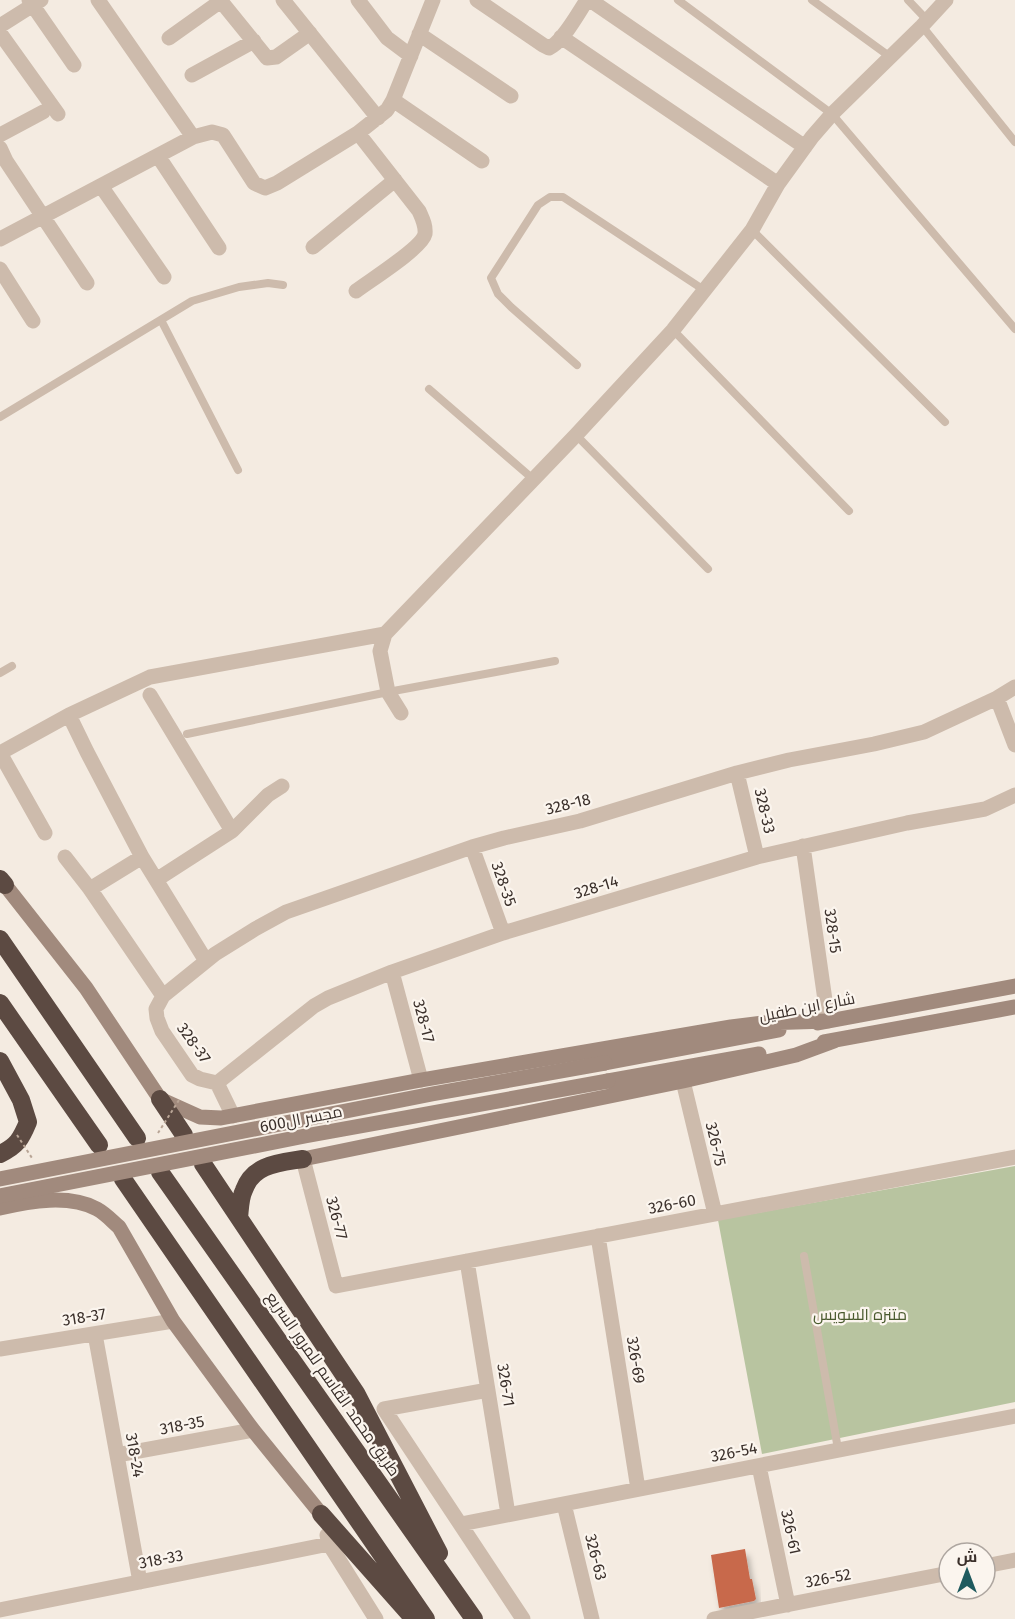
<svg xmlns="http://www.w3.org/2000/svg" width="1015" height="1619" viewBox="0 0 1015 1619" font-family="'Fira Sans',Cairo,sans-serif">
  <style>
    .green { fill: #b8c4a0 }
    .building { fill: #c8694b; filter: url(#shadow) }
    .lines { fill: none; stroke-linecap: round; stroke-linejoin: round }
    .lane { stroke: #cdbbac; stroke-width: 8 }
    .street { stroke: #cdbbac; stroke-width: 15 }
    .secondary { stroke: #a18a7d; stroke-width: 15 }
    .highway { stroke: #5c4a42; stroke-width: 18 }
    .path-bridge { stroke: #b9a596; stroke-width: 2; stroke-dasharray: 3 3; stroke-linecap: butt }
    .secondary-bridge { stroke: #a18a7d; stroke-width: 15 }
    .labels { text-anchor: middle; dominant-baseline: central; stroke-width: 4.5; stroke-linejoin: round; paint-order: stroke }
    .street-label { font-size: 16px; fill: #3b302b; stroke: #fbf5ee }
    .park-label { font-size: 16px; fill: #4a5a2e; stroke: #fbf5ee }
  </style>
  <defs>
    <filter id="shadow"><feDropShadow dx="3.5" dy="6" stdDeviation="3" flood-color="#0004"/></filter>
  </defs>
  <rect width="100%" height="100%" fill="#f4ebe1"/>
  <path class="green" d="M 1015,1166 L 1015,1402 L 762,1454 L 718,1220 Z"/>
  <path class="building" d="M 745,1549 L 750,1579 L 752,1579 L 756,1599 L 754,1601 L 719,1608 L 711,1555 Z"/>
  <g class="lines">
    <path class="lane" d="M 678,0 L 832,114 L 1015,329
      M 812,0 L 889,56
      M 908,0 L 927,20
      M 922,26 L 1015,142
      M 752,230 L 945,422
      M 161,320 L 238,470
      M 673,330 L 849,511
      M 577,365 L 511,307 L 498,294 L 491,278 L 538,205 L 550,197 L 563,197 L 704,290
      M 429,389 L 533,479
      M 0,417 L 192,301 L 239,287 L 268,283 L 283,285
      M 576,435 L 708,569
      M 0,673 L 12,666
      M 187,734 L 388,692 L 555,661
      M 804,1256 L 838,1449"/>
    <path class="street" d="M 29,0 L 74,65
      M 98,0 L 193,137
      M 220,0 L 267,58 L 276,57 L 310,33
      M 283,0 L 378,118
      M 358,0 L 387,38 L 411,56
      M 477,0 L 543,45 L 549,48 C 563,42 578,13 587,0
      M 590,0 L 805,147
      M 0,26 L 41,0
      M 0,33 L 58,114
      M 419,34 L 511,96
      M 561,37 L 778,184
      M 169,38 L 221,1
      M 192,75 L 254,41
      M 393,100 L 482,161
      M 0,135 L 43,112
      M 0,148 L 6,161 L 87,283
      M 158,156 L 219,248
      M 101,186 L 164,277
      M 0,239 L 193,137 L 212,132 L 223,135 L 254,183 L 265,188 L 277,183 L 358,133 L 387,110 L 393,100 L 433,0
      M 313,247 L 395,180
      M 0,269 L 33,321
      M 356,291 C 369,281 422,248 425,234 C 426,225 422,218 419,211 L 358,133
      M 150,695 L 232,831 L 156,880
      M 997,698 L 1015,745
      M 401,713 L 388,692 L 380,651 L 385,634 L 576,435 L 673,330 L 752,230 L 778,184 L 812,137 L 832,114 L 922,26 L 946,0
      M 69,715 L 87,752 L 142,857 L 206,961
      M 0,753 L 69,715 L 150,677 L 385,634
      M 0,753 L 45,833
      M 737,773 L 757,857
      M 232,831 L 268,795 L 282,786
      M 803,846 L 828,1021
      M 472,847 L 503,933
      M 65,857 L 90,889
      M 142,857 L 90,889 L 163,996
      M 392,972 L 421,1080
      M 683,1081 L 715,1214
      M 217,1083 L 314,1006 L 328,998 L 392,972 L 503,933 L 757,857 L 907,823 L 985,809 L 1015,795
      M 233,1116 L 217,1083 L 200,1079 L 192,1075 L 162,1031 L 157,1018 L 156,1009 L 163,996 L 215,954 L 255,929 L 286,912 L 472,847 L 504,838 L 580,821 L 737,773 L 789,760 L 874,744 L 924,732 L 997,698 L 1015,687
      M 303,1159 L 336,1286 L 1015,1157
      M 598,1236 L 638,1489
      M 467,1261 L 508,1514
      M 95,1334 L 140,1582
      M 0,1349 L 173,1321
      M 488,1390 L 384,1409 L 523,1619
      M 117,1455 L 253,1430
      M 759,1466 L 788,1605
      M 564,1504 L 592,1619
      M 461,1524 C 645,1488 830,1451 1015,1416
      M 327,1535 L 329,1544 L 376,1619
      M 985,1566 L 1015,1560
      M 0,1610 L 329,1544
      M 714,1619 L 949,1573"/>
    <path class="secondary" d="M 5,885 L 86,988 L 160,1099 L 200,1117 L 221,1118 L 421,1080 L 731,1027 L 763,1023 L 828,1021
      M 818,1023 L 1015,986
      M 824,1042 L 1015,1007
      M 605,1063 L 779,1030
      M 608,1081 L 759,1054
      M 303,1159 L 683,1081 L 796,1055 L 834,1041
      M 0,1208 C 30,1201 69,1194 97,1209 C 106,1214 112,1221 119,1227 L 173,1321 L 253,1430 L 321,1514"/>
    <path class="highway" d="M 0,879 L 5,885
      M 0,939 L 137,1138
      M 0,1003 L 99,1145
      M 0,1061 L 21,1100 L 28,1122 C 21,1139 17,1146 0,1154
      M 160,1099 L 184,1135
      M 203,1164 L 356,1393 L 439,1553
      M 160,1172 L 474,1619
      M 123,1179 L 426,1619
      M 239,1218 C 240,1209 240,1198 244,1190 C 253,1164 279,1163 303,1159
      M 321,1514 L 414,1619"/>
    <path class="path-bridge" d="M 158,1133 L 179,1100
      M 17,1135 L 32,1158"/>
    <path class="secondary-bridge" d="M 0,1179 L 432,1094 L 605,1063
      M 0,1196 L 305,1136 L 608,1081"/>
  </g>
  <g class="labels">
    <g class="street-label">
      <text transform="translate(568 804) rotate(-14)">328-18</text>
      <text transform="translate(765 811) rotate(77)">328-33</text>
      <text transform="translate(504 884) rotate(71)">328-35</text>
      <text transform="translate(596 887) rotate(-17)">328-14</text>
      <text transform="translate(833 931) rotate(82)">328-15</text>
      <text transform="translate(807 1007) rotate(-11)">شارع ابن طفيل</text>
      <text transform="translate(424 1021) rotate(75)">328-17</text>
      <text transform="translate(194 1043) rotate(54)">328-37</text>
      <text transform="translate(301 1119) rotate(-11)">مجسر ال600</text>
      <text transform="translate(716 1144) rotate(77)">326-75</text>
      <text transform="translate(672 1204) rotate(-11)">326-60</text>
      <text transform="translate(337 1218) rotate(75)">326-77</text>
      <text transform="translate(84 1317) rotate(-9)">318-37</text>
      <text transform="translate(636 1360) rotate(81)">326-69</text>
      <text transform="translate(333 1384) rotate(55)">طريق محمد القاسم للمرور السريع</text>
      <text transform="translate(506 1385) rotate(81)">326-71</text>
      <text transform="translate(182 1425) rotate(-11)">318-35</text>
      <text transform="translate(734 1452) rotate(-11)">326-54</text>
      <text transform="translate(135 1455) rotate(80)">318-24</text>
      <text transform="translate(791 1532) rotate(78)">326-61</text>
      <text transform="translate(596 1557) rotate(76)">326-63</text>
      <text transform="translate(161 1559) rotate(-11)">318-33</text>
      <text transform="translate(828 1578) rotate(-11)">326-52</text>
    </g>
    <g class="park-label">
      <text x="860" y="1314">متنزه السويس</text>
    </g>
  </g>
  <g transform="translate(967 1571)"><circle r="28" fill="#fbf5ee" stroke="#aea6a0" stroke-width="1.5"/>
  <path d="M0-4.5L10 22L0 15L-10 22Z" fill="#1f5a5e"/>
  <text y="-9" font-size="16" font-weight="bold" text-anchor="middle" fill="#3b302b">ش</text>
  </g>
</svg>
